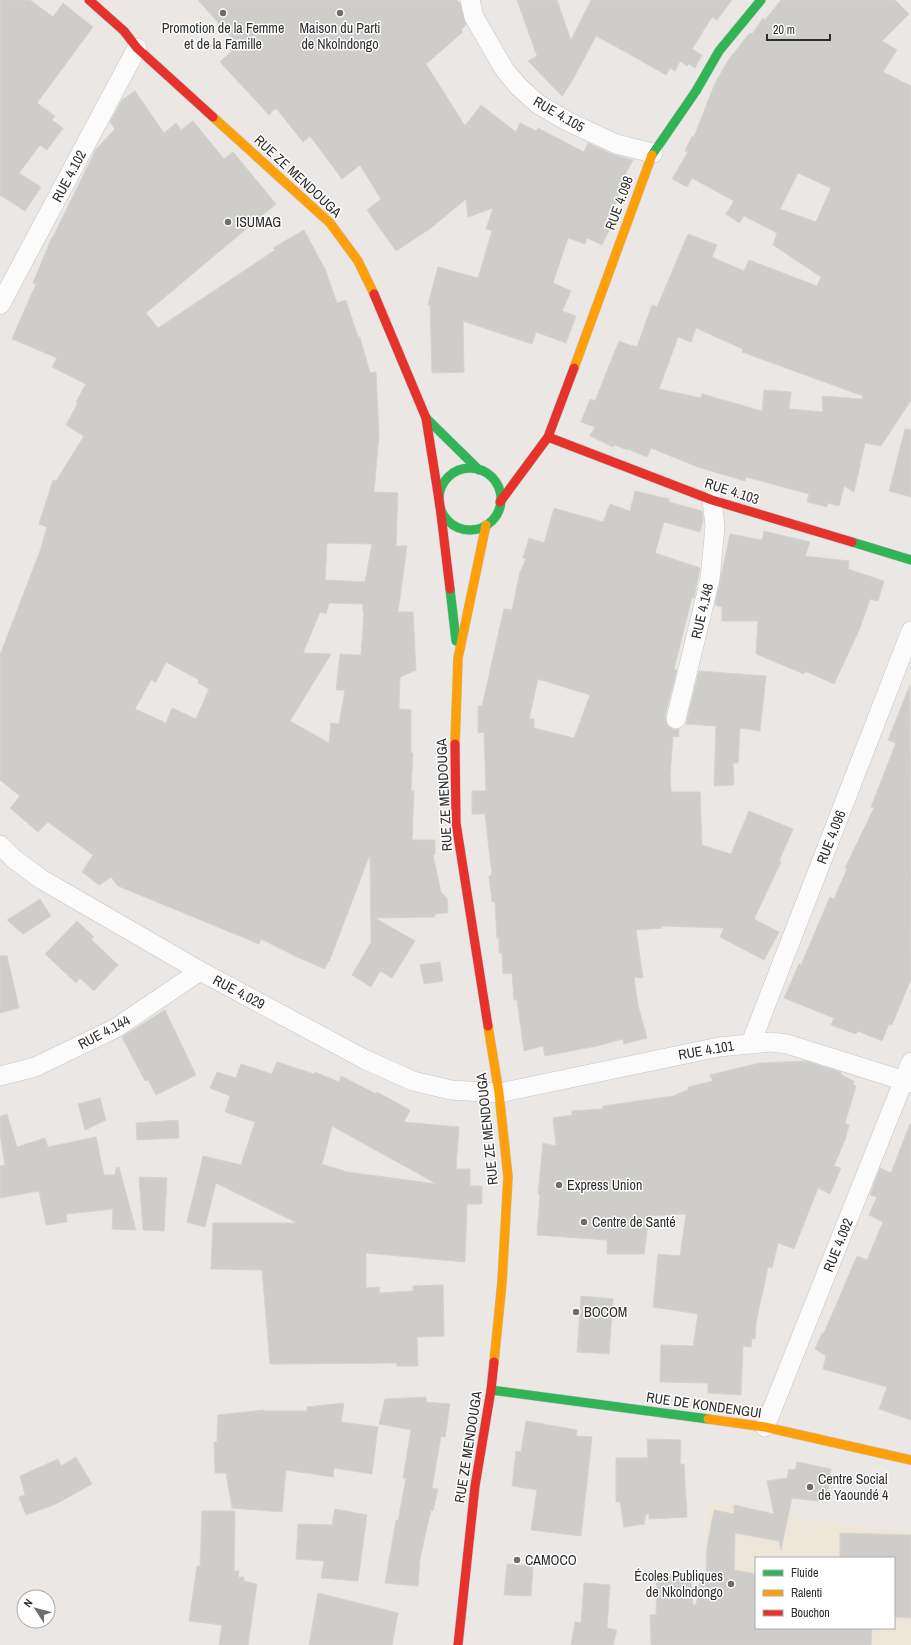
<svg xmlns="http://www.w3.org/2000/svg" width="911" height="1645" viewBox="0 0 911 1645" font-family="'Archivo Narrow',sans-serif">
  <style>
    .education { fill: #ede6d9; fill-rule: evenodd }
    .building { fill: #cfcdca; stroke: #d5d3d0; fill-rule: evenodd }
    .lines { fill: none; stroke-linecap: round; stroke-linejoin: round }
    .street-casing { stroke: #c4c3c4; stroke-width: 20 }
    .fast-casing { stroke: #c4c3c4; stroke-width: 10 }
    .slow-casing { stroke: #c4c3c4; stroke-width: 10 }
    .jam-casing { stroke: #c4c3c4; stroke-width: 10 }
    .street { stroke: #fcfbfb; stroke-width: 19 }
    .fast { stroke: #30b455; stroke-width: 9 }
    .slow { stroke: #ff9f0a; stroke-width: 9 }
    .jam { stroke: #e5322d; stroke-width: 9 }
    .poi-dot { fill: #6f6e6d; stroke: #fff; stroke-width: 1.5 }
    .labels { text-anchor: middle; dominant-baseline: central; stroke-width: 3; stroke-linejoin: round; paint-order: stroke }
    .poi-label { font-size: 14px; fill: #2d2d2d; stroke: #fff; text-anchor: start }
    .street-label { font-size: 14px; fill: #2d2d2d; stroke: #fff }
  </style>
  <rect width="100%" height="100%" fill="#eae7e4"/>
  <path class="education" d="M 707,1503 L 734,1505 L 788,1517 L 911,1533 L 911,1645 L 715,1645 L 704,1610 ZM 756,1558 L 894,1558 L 894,1628 L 756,1628 Z"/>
  <path class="building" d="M 0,0 L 30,0 L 53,17 L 63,3 L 93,27 L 37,103 L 55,116 L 52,120 L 63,128 L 47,150 L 40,145 L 19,173 L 41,187 L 25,211 L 0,195 Z
    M 198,0 L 456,0 L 460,3 L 466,25 L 461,30 L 463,32 L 426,64 L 465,126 L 481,105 L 516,132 L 520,123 L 536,131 L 538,128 L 584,152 L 588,143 L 611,154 L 633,160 L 625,175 L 610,220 L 613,222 L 602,245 L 587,238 L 585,244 L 568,238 L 553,283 L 571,291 L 562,311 L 576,316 L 566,343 L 536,332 L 532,344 L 463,321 L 464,372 L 432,373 L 430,305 L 428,305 L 438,267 L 478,278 L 492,231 L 486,229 L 493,208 L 468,217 L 466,199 L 431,228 L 396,251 L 367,210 L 381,199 L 360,165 L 342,179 L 310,136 L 303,142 L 276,108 L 269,115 L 220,62 L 238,45 Z
    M 517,0 L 557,0 L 571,40 L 591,0 L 732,0 L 717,20 L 712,17 L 692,49 L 702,55 L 695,68 L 689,64 L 687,66 L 680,61 L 675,71 L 670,68 L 666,75 L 624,51 L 596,36 L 571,83 L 562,96 L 528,61 L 537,56 Z
    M 781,0 L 895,0 L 909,14 L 882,41 L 897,50 L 883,72 L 911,86 L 911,400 L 881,446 L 865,443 L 854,492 L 844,486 L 839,506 L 828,503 L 827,507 L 807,502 L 809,494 L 746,477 L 745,481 L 698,467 L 651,448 L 647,457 L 628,449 L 627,450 L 615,445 L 613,447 L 590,436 L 595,427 L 581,422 L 590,399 L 595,401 L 619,341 L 632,346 L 633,345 L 637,347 L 652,305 L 657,307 L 688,234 L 717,245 L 712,257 L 744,271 L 749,260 L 817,286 L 821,277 L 773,245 L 777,233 L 744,216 L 739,223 L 726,214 L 734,201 L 692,178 L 687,187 L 672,179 L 688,152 L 685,151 L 692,136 L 694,137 L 715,83 L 729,59 L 750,33 L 752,34 L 763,18 L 765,20 ZM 798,173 L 831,188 L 816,222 L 780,209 ZM 696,328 L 743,349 L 742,352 L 863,396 L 862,399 L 822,396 L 823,412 L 789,409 L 791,392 L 764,390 L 762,411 L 702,394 L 701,398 L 659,389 L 678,337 L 691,342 Z
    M 135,91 L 164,133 L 176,123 L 181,130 L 193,121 L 224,159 L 233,152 L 234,153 L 276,204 L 146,313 L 158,328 L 275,250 L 273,248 L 304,230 L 325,269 L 337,303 L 346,300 L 358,337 L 360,337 L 370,373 L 376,372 L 379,434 L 374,492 L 398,493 L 396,546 L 407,546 L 398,612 L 413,612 L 416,670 L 400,677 L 399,709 L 411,710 L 411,753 L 413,753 L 411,791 L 414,791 L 412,840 L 435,840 L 435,854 L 433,855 L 441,892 L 447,898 L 448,913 L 435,914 L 435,917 L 375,918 L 415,941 L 392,978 L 380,971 L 371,987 L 352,975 L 371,942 L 370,854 L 329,962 L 328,961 L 325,969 L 297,957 L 261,939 L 259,944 L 118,886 L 111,877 L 99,885 L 82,872 L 93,855 L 48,822 L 38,832 L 10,808 L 20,796 L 0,780 L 0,655 L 40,551 L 47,527 L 39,524 L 53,480 L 56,481 L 84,436 L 66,425 L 78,403 L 76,402 L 86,384 L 52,367 L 57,358 L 12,339 L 36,284 L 33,283 L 52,237 L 53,237 L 96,149 L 115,129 L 110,122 L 122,100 ZM 327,543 L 372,544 L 365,582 L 325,580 ZM 329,603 L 363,604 L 363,612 L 364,612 L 361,655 L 340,654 L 336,690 L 345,690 L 339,724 L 331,723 L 329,743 L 290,721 L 331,654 L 303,653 L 320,612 L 326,614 ZM 166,662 L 199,680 L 198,683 L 209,689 L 196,719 L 172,708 L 166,723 L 135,709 L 151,680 L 156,682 Z
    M 905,429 L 911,430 L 911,497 L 889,491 Z
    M 635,491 L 669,499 L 669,502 L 702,511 L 703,520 L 700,532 L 664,522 L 655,553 L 700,568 L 694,598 L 692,597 L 674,669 L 677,670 L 665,716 L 666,722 L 669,727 L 674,730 L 679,729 L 679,737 L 673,736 L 670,776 L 671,792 L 700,792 L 702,845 L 731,854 L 749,811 L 793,829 L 779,861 L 781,862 L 754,919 L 779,932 L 764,960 L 720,937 L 724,928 L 662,926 L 662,928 L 636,930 L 643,978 L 634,977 L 638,1005 L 647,1038 L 624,1044 L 623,1039 L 597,1046 L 545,1056 L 543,1046 L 524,1051 L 517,1000 L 514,1000 L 512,973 L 503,974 L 502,953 L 499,953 L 499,938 L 497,938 L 495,902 L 492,902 L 489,876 L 492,875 L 485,814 L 472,814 L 472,791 L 486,791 L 484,732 L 478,733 L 478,706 L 482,706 L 504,609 L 512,610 L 520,572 L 526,559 L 523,558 L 529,538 L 544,543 L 554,508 L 603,522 L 610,504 L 630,511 ZM 538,679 L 590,695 L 574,738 L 534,728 L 534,719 L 529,719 Z
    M 764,531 L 810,542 L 805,556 L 849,561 L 848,569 L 884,581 L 878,601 L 870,599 L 860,628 L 834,684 L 805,671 L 804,674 L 756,654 L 758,621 L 722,621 L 722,607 L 715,605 L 730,534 L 762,540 Z
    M 699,671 L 766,676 L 760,731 L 740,728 L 738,763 L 733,763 L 734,785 L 714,786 L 716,726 L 686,724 Z
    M 910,685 L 911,979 L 892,1025 L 889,1024 L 882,1041 L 858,1031 L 856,1034 L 831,1025 L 834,1018 L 784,998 L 799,964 L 801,965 L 830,897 L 834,899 L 847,869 L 845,868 L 874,808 L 871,807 L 896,743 L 888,740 Z
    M 40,899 L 51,916 L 23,934 L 7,920 Z
    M 77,921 L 94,937 L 91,939 L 118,965 L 94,991 L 80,978 L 76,983 L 45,954 Z
    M 0,956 L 7,956 L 19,1008 L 0,1013 Z
    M 440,962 L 443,981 L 424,984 L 420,965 Z
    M 165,1010 L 196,1075 L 156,1095 L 148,1080 L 145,1081 L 122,1037 Z
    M 806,1061 L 840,1072 L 843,1076 L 854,1081 L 853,1085 L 856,1086 L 845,1123 L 849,1125 L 846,1137 L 834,1166 L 841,1168 L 830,1194 L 818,1188 L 794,1249 L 778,1243 L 772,1268 L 768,1267 L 756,1323 L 755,1339 L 752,1338 L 751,1347 L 743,1346 L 741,1395 L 708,1393 L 708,1383 L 660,1382 L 661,1345 L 693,1346 L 698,1314 L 653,1307 L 658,1254 L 680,1256 L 686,1214 L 649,1216 L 644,1254 L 607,1254 L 607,1240 L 537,1235 L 540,1195 L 538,1194 L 543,1143 L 556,1146 L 553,1118 L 572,1115 L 572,1111 L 602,1109 L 603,1106 L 673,1096 L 688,1090 L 688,1087 L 713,1081 L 710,1075 L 760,1063 Z
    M 277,1062 L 314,1074 L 315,1072 L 339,1082 L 341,1076 L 376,1094 L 377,1092 L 410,1110 L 404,1122 L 459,1127 L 456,1169 L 470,1169 L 470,1186 L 482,1186 L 482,1204 L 467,1204 L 465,1262 L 366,1253 L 366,1288 L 379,1287 L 380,1293 L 413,1291 L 413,1286 L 443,1285 L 444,1336 L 417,1337 L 418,1366 L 397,1366 L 397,1363 L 270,1364 L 262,1270 L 211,1269 L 213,1223 L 297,1223 L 216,1183 L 205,1227 L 187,1222 L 203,1156 L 241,1165 L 255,1122 L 225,1112 L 230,1096 L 210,1088 L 217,1072 L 236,1078 L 241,1064 L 272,1074 ZM 332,1126 L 437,1184 L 347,1172 L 322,1164 Z
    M 100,1098 L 106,1120 L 85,1130 L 78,1104 Z
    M 7,1114 L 17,1147 L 45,1138 L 48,1147 L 96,1137 L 104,1175 L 115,1175 L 116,1168 L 119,1167 L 136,1230 L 112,1229 L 113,1209 L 66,1214 L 67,1222 L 46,1225 L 39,1191 L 0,1198 L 0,1166 L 5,1165 L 0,1134 L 0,1116 Z
    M 178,1120 L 179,1138 L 137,1140 L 136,1123 Z
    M 910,1124 L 911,1124 L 911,1420 L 879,1409 L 887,1387 L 823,1369 L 826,1356 L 815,1349 L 822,1333 L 824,1333 L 857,1256 L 867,1260 L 883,1222 L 869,1215 L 877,1197 L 870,1195 L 880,1168 L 891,1173 Z
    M 139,1177 L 167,1178 L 164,1231 L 143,1230 Z
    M 581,1296 L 613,1299 L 609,1354 L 577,1352 Z
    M 426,1397 L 426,1402 L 450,1404 L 445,1437 L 441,1436 L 432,1488 L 438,1489 L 433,1511 L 431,1510 L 420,1558 L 418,1586 L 385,1583 L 396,1520 L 398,1521 L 406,1478 L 403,1478 L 411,1430 L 379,1424 L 385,1399 Z
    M 344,1403 L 341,1422 L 378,1427 L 372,1474 L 334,1468 L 333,1477 L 286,1470 L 282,1512 L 232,1508 L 226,1473 L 215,1473 L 214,1442 L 217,1442 L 218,1415 L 264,1410 L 264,1411 L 307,1411 L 307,1407 Z
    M 526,1421 L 577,1430 L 576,1436 L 592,1437 L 581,1536 L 531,1530 L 537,1490 L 512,1486 L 516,1451 L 521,1452 Z
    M 647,1439 L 681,1440 L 680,1464 L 684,1464 L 687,1517 L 649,1519 L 649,1514 L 646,1514 L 644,1524 L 624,1527 L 620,1502 L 616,1502 L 616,1458 L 648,1458 Z
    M 76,1457 L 92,1484 L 56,1504 L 26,1515 L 19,1497 L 25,1495 L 20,1476 L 58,1459 L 61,1466 Z
    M 797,1462 L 831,1469 L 826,1502 L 792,1498 L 781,1550 L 779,1541 L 735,1533 L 734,1570 L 756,1574 L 756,1628 L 872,1628 L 871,1645 L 651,1645 L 650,1615 L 656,1615 L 657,1576 L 691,1576 L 693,1605 L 696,1605 L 701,1576 L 706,1576 L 707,1547 L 714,1510 L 734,1514 L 734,1505 L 774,1514 L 767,1481 L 787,1478 L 789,1469 L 795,1470 Z
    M 335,1509 L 367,1515 L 358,1581 L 321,1578 L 324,1561 L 296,1559 L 298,1524 L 332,1525 Z
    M 202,1511 L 235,1511 L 234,1571 L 239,1571 L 238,1577 L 244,1577 L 244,1581 L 257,1584 L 248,1645 L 219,1645 L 222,1625 L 189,1621 L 197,1566 L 200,1566 Z
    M 840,1533 L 911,1535 L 911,1618 L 894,1617 L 894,1558 L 840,1558 Z
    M 507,1564 L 533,1566 L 531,1596 L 504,1595 Z
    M 584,1583 L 610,1585 L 607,1628 L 617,1630 L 613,1645 L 571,1645 L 575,1622 L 581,1623 Z
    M 318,1593 L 398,1613 L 392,1645 L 309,1645 Z"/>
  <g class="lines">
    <g class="street-casing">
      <path id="street" d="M 470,0 L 474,17 L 504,69 L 519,87 L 538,104 L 567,121 L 616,144 L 653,153
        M 0,305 L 137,48
        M 676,719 L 710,579 L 715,526 L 712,500
        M 0,845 L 14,859 L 41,879 L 200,971 L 364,1059 L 413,1081 L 451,1090 L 499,1093 L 719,1047 L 770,1042 L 787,1044 L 911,1083
        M 751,1043 L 911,631
        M 0,1076 L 35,1067 L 116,1028 L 200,971
        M 765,1427 L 911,1062"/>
    </g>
    <g class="fast-casing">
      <path id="fast" d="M 652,155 L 696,91 L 719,51 L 761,0
        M 426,418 L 479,470
        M439 499a31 31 0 1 1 62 0a31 31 0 1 1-62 0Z
        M 852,542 L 911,560
        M 450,589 L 456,641
        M 491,1390 L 708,1419"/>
    </g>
    <g class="slow-casing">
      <path id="slow" d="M 213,117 L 330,223 L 358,261 L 374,294
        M 574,368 L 652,155
        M 455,744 L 458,658 L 486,525
        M 488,1026 L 499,1093 L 508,1177 L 502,1282 L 494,1362
        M 708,1419 L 765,1427 L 911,1460"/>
    </g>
    <g class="jam-casing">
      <path id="jam" d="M 89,0 L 124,31 L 137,48 L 213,117
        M 374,294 L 426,418 L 440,506 L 450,589
        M 548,437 L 712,500 L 852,542
        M 500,502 L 548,437 L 574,368
        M 455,744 L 456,823 L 488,1026
        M 458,1645 L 475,1486 L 491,1390 L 494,1362"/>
    </g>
    <use href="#street" class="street"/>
    <use href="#fast" class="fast"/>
    <use href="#slow" class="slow"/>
    <use href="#jam" class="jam"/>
  </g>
  <g class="poi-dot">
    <circle cx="223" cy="13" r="4"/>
    <circle cx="340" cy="13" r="4"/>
    <circle cx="228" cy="222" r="4"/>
    <circle cx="559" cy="1185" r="4"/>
    <circle cx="584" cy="1222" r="4"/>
    <circle cx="576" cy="1312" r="4"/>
    <circle cx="810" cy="1487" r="4"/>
    <circle cx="517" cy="1560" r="4"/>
    <circle cx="731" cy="1584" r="4"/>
  </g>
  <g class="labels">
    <g class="poi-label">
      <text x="223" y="28" text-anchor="middle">Promotion de la Femme<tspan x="223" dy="16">et de la Famille</tspan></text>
      <text x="340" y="28" text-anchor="middle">Maison du Parti<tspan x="340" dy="16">de Nkolndongo</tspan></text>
      <text x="236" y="222">ISUMAG</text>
      <text x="567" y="1185">Express Union</text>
      <text x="592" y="1222">Centre de Santé</text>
      <text x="584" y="1312">BOCOM</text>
      <text x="818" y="1479">Centre Social<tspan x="818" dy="16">de Yaoundé 4</tspan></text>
      <text x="525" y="1560">CAMOCO</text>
      <text x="723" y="1576" text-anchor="end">Écoles Publiques<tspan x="723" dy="16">de Nkolndongo</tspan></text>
    </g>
    <g class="street-label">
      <text transform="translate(559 114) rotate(30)">RUE 4.105</text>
      <text transform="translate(69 176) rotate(-62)">RUE 4.102</text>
      <text transform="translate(298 176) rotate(43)">RUE ZE MENDOUGA</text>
      <text transform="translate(619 203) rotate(-70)">RUE 4.098</text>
      <text transform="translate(732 491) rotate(18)">RUE 4.103</text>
      <text transform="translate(702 611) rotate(-77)">RUE 4.148</text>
      <text transform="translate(444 795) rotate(-93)">RUE ZE MENDOUGA</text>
      <text transform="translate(831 837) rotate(-69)">RUE 4.096</text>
      <text transform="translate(239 992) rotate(28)">RUE 4.029</text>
      <text transform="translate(104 1032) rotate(-28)">RUE 4.144</text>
      <text transform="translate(706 1050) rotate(-10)">RUE 4.101</text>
      <text transform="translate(487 1129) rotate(-96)">RUE ZE MENDOUGA</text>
      <text transform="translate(838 1245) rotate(-68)">RUE 4.092</text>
      <text transform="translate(704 1405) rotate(8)">RUE DE KONDENGUI</text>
      <text transform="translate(468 1447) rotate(-81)">RUE ZE MENDOUGA</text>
    </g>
  </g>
  <rect x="755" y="1557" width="140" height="72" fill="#ffffff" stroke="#ababab"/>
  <rect x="763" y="1570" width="20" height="6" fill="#30b455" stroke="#ababab"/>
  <text x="791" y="1577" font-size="12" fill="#2d2d2d">Fluide</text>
  <rect x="763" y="1590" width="20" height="6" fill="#ff9f0a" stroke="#ababab"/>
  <text x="791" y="1597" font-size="12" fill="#2d2d2d">Ralenti</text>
  <rect x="763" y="1610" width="20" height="6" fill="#e5322d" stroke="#ababab"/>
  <text x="791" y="1617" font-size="12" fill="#2d2d2d">Bouchon</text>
  <g transform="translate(36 1609) rotate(306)"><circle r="19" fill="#ffffff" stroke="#ababab"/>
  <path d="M0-3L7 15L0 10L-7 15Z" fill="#6f6e6d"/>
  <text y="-6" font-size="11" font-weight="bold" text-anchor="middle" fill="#2d2d2d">N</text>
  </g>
  <path d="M767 34v6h63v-6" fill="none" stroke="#2d2d2d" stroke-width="2"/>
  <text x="773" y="34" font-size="12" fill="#2d2d2d" stroke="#ffffff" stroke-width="3" paint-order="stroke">20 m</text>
</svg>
